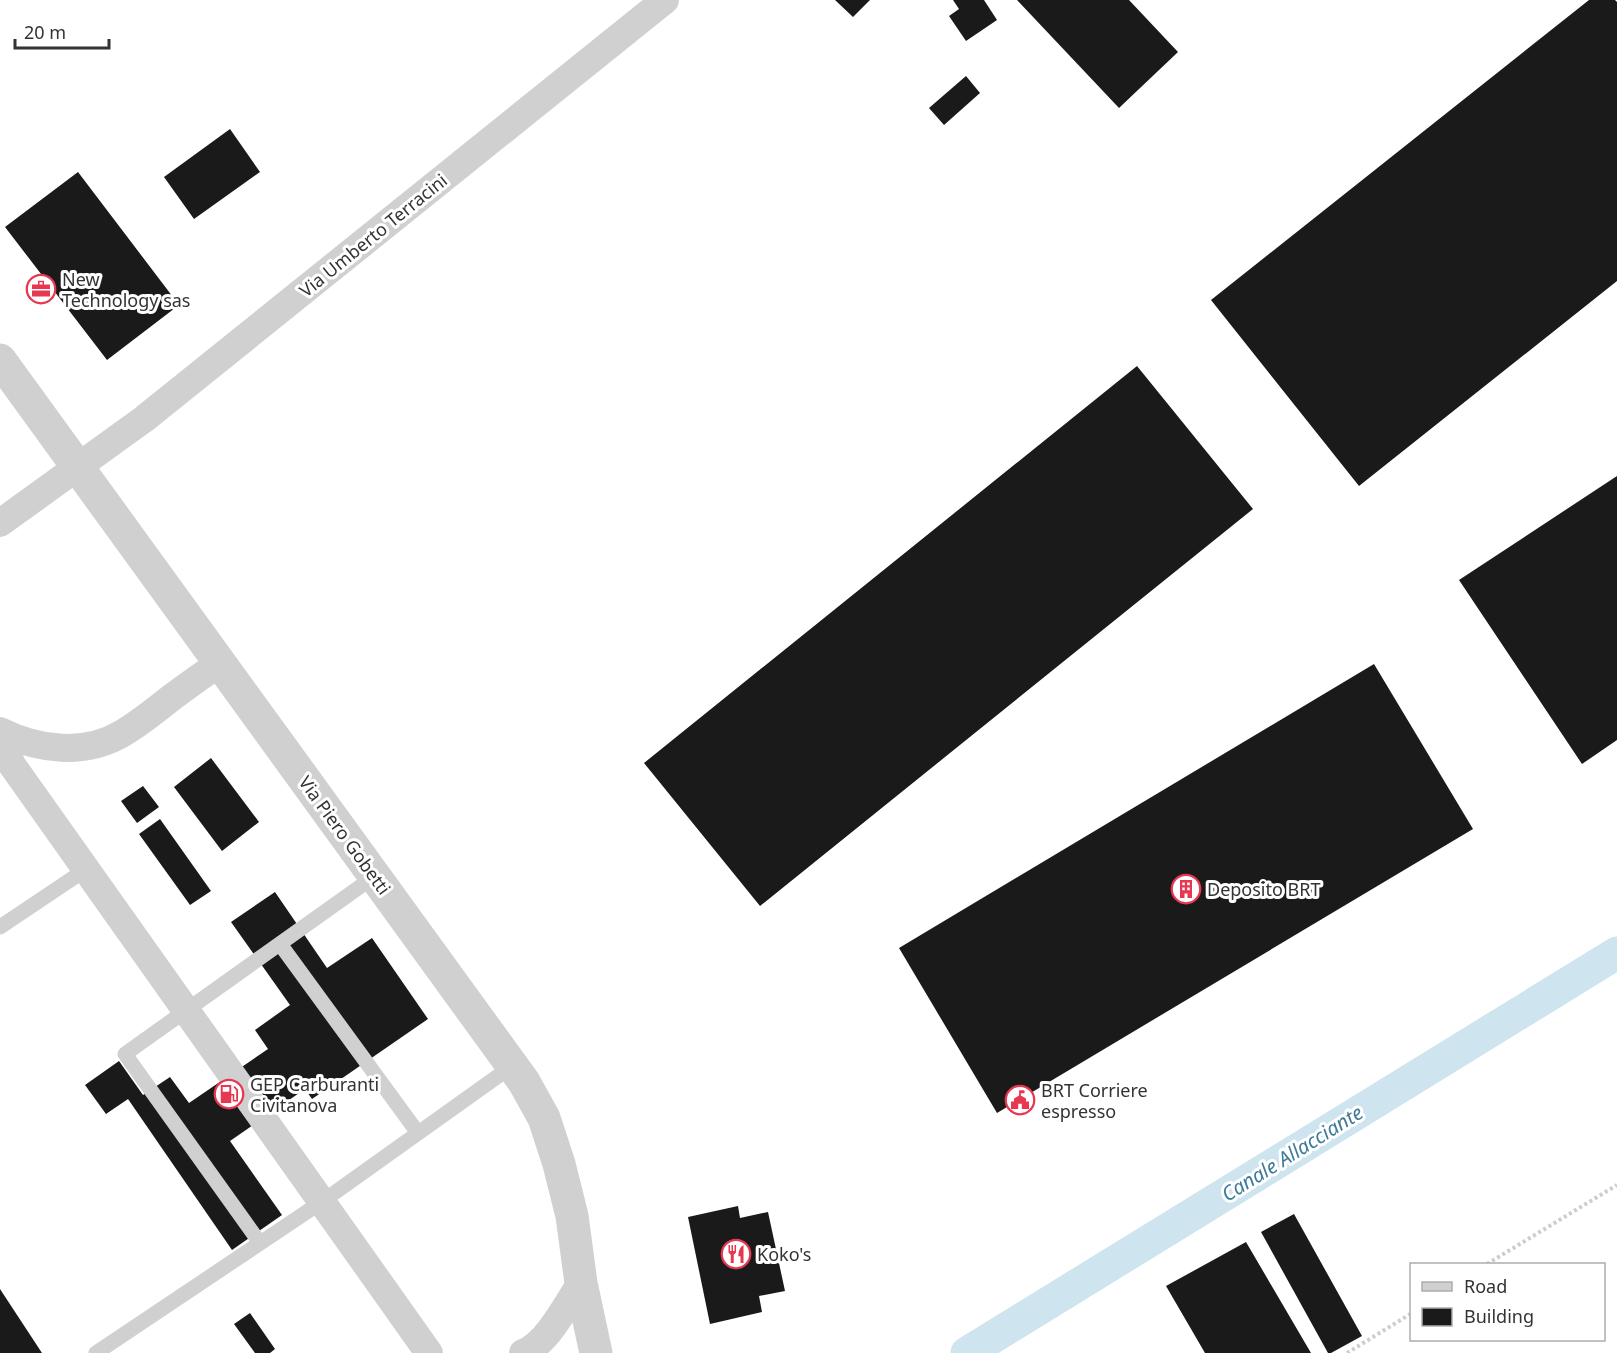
<svg xmlns="http://www.w3.org/2000/svg" width="1617" height="1353" viewBox="0 0 1617 1353" font-family="'Noto Sans',sans-serif">
  <style>
    .lines { fill: none; stroke-linecap: round; stroke-linejoin: round }
    .canal { stroke: #cee4ee; stroke-width: 33 }
    .building { fill: #1a1a1a }
    .path { stroke: #cdcdcd; stroke-width: 4; stroke-dasharray: 3 3; stroke-linecap: butt }
    .service { stroke: #d0d0d0; stroke-width: 15 }
    .minor { stroke: #d0d0d0; stroke-width: 28 }
    .tertiary { stroke: #d0d0d0; stroke-width: 33 }
    .labels { text-anchor: middle; dominant-baseline: central; stroke-width: 6; stroke-linejoin: round; paint-order: stroke }
    .street-label { font-size: 18px; fill: #333; stroke: #fff }
    .poi-label { font-size: 18px; fill: #333; stroke: #fff; text-anchor: start }
    .water-label { font-size: 20px; font-style: italic; fill: #3e7b98; stroke: #fff }
  </style>
  <rect width="100%" height="100%" fill="#fff"/>
  <g class="lines">
    <path class="canal" d="M 967,1353 L 1617,953"/>
  </g>
  <path class="building" d="M 835,0 L 870,0 L 853,17 Z
    M 953,0 L 984,0 L 997,20 L 966,41 L 949,16 L 959,9 Z
    M 1017,0 L 1129,0 L 1178,52 L 1119,108 Z
    M 1589,0 L 1615,0 L 1617,2 L 1617,281 L 1359,486 L 1211,300 Z
    M 966,76 L 980,93 L 944,125 L 929,108 Z
    M 230,129 L 260,172 L 194,219 L 164,177 Z
    M 78,172 L 179,305 L 107,360 L 5,227 Z
    M 1137,366 L 1253,509 L 760,906 L 644,763 Z
    M 1617,476 L 1617,740 L 1582,764 L 1459,580 Z
    M 1374,664 L 1473,829 L 997,1113 L 899,948 Z
    M 211,758 L 259,822 L 222,851 L 174,787 Z
    M 143,786 L 159,807 L 137,823 L 121,801 Z
    M 160,819 L 211,891 L 190,905 L 139,834 Z
    M 275,892 L 327,968 L 372,938 L 428,1019 L 312,1099 L 305,1089 L 230,1141 L 282,1215 L 232,1250 L 128,1099 L 106,1114 L 85,1085 L 119,1061 L 143,1095 L 170,1077 L 189,1103 L 268,1049 L 255,1030 L 290,1005 L 231,922 Z
    M 738,1206 L 740,1218 L 768,1212 L 785,1291 L 759,1296 L 762,1312 L 710,1324 L 688,1217 Z
    M 1294,1214 L 1362,1336 L 1331,1353 L 1328,1353 L 1261,1232 Z
    M 1246,1242 L 1311,1353 L 1205,1353 L 1166,1286 Z
    M 0,1289 L 42,1353 L 0,1353 Z
    M 250,1313 L 275,1349 L 270,1353 L 255,1353 L 234,1324 Z"/>
  <g class="lines">
    <path class="path" d="M 1487,1264 L 1617,1185
      M 1347,1353 L 1412,1313"/>
    <path class="service" d="M 0,927 L 85,870
      M 280,944 L 418,1133
      M 260,1243 L 125,1054 L 375,876
      M 96,1353 L 323,1201 L 512,1066"/>
    <path class="minor" d="M 0,523 L 144,419 L 665,0
      M 0,731 C 38,750 85,756 123,733 C 140,723 156,710 171,698 C 187,686 204,674 220,663
      M 0,736 L 12,765 L 429,1353
      M 523,1353 C 548,1343 566,1305 581,1283"/>
    <path class="tertiary" d="M 0,360 L 524,1082 L 544,1118 L 559,1164 L 572,1216 L 581,1283 L 596,1353"/>
  </g>
  <defs>
    <g id="office-ring" transform="scale(1.5)"><circle r="9.5" fill="#fff" stroke="#e83750" stroke-width="1.5"/><path d="M-6-3h4V-5.5h4V-3h4V5H-6ZM-1-4.5V-3h2v-1.5ZM-6 0V1H6V0Z" fill="#e83750"/></g>
    <g id="building-ring" transform="scale(1.5)"><circle r="9.5" fill="#fff" stroke="#e83750" stroke-width="1.5"/><path d="M-4-6H4V6H1V3H-1V6H-4ZM-2.5-4.3h1.7v1.8h-1.7ZM.8-4.3h1.7v1.8H.8ZM-2.5-1h1.7V.8h-1.7ZM.8-1h1.7V.8H.8Z" fill="#e83750"/></g>
    <g id="fuel-ring" transform="scale(1.5)"><circle r="9.5" fill="#fff" stroke="#e83750" stroke-width="1.5"/><path d="M-5.5-6h7V0h2V4h1.3V-2.5L3-4.5l.8-.8L6-3V5H2.5V1h-1V6h-7ZM-4.2-4.7v3.2H.2V-4.7Z" fill="#e83750"/></g>
    <g id="civic-ring" transform="scale(1.5)"><circle r="9.5" fill="#fff" stroke="#e83750" stroke-width="1.5"/><path d="M-.6-6.5H3V-4.5H.6V-3L4-1V1h2V6H-6V1h2V-1L-.6-3ZM-1.2 2.5V6h2.4V2.5Z" fill="#e83750"/></g>
    <g id="restaurant-ring" transform="scale(1.5)"><circle r="9.5" fill="#fff" stroke="#e83750" stroke-width="1.5"/><path d="M-5-6h1v4h1v-4h1v4h1v-4h1v5L-1.5 .5V6h-2V.5L-5-1ZM5-6V6H3V1.5H1.5Q1.5-4 5-6Z" fill="#e83750"/></g>
  </defs>
  <g fill-rule="evenodd">
    <use href="#office-ring" x="41" y="289"/>
    <use href="#building-ring" x="1186" y="889"/>
    <use href="#fuel-ring" x="229" y="1094"/>
    <use href="#civic-ring" x="1020" y="1100"/>
    <use href="#restaurant-ring" x="736" y="1254"/>
  </g>
  <g class="labels">
    <g class="street-label">
      <text transform="translate(373 235) rotate(-39)">Via Umberto Terracini</text>
      <text transform="translate(345 835) rotate(54)">Via Piero Gobetti</text>
    </g>
    <g class="poi-label">
      <text x="62" y="279">New<tspan x="62" dy="21">Technology sas</tspan></text>
      <text x="1207" y="889">Deposito BRT</text>
      <text x="250" y="1084">GEP Carburanti<tspan x="250" dy="21">Civitanova</tspan></text>
      <text x="1041" y="1090">BRT Corriere<tspan x="1041" dy="21">espresso</tspan></text>
      <text x="757" y="1254">Koko's</text>
    </g>
    <g class="water-label">
      <text transform="translate(1292 1153) rotate(-32)">Canale Allacciante</text>
    </g>
  </g>
  <rect x="1410" y="1263" width="195" height="78" fill="#ffffff" stroke="#adadad" stroke-width="1.5"/>
  <rect x="1422" y="1282" width="30" height="9" fill="#d0d0d0" stroke="#adadad" stroke-width="1.5"/>
  <text x="1464" y="1293" font-size="18" fill="#333333">Road</text>
  <rect x="1422" y="1308" width="30" height="18" fill="#1a1a1a" stroke="#adadad" stroke-width="1.5"/>
  <text x="1464" y="1323" font-size="18" fill="#333333">Building</text>
  <path d="M15 39v9h94v-9" fill="none" stroke="#333333" stroke-width="3"/>
  <text x="24" y="39" font-size="18" fill="#333333" stroke="#ffffff" stroke-width="4.5" paint-order="stroke">20 m</text>
</svg>
